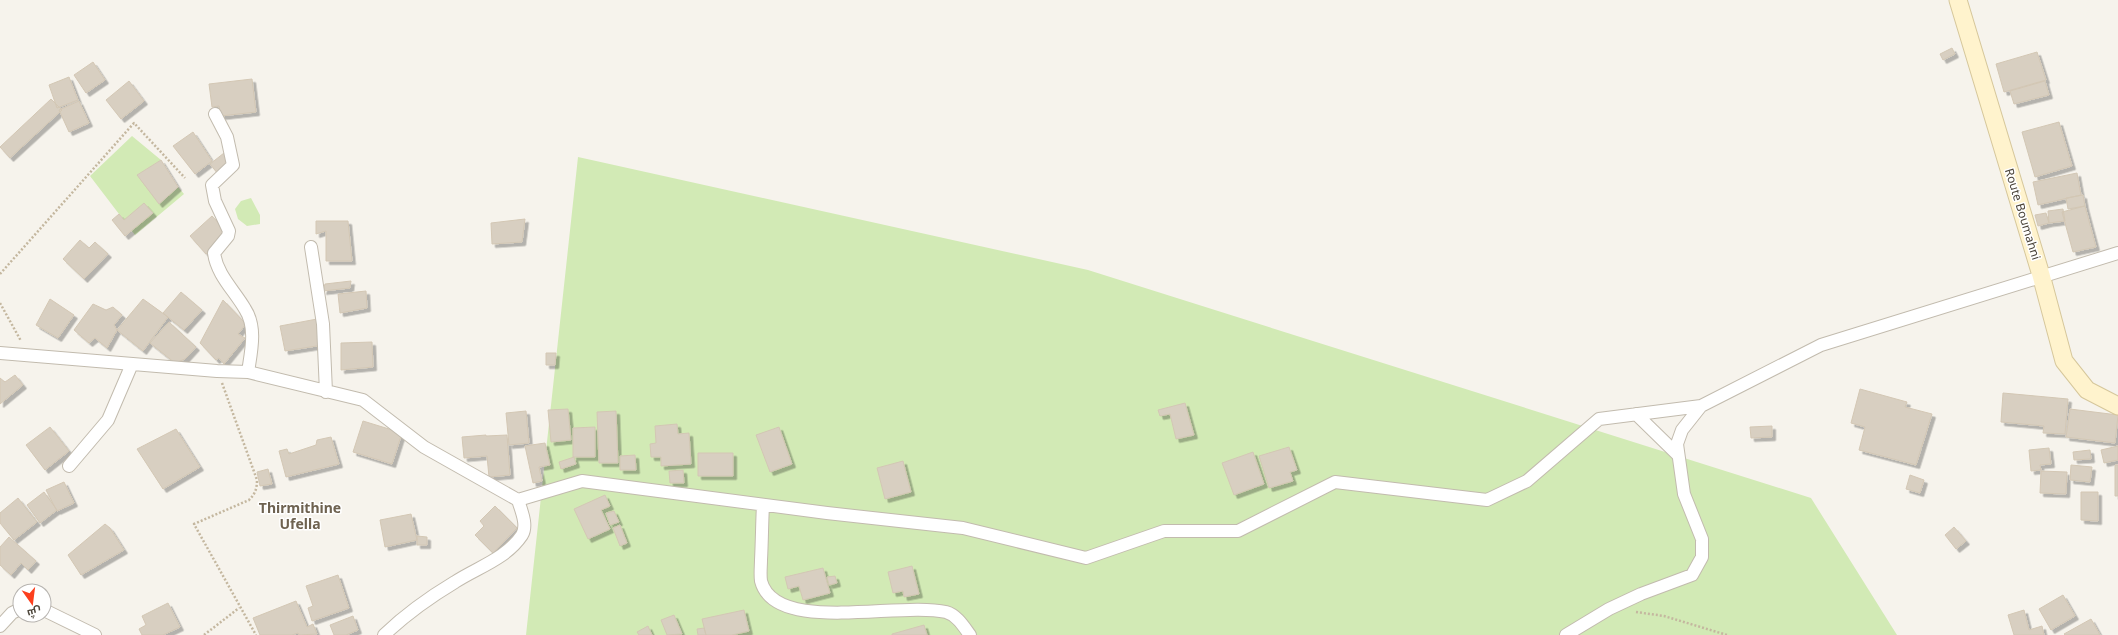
<svg xmlns="http://www.w3.org/2000/svg" width="2118" height="635" viewBox="0 0 2118 635" font-family="'Noto Sans',Cairo,sans-serif">
  <style>
    .green { fill: #d2eab5 }
    .building { fill: #d8cfc1; stroke: #d3c7b4; filter: url(#shadow) }
    .lines { fill: none; stroke-linecap: round; stroke-linejoin: round }
    .minor-casing { stroke: #c2bbae; stroke-width: 14 }
    .secondary-casing { stroke: #d6c79b; stroke-width: 19 }
    .path { stroke: #c4b79f; stroke-width: 2.5; stroke-dasharray: 2 2; stroke-linecap: butt }
    .minor { stroke: #fff; stroke-width: 12 }
    .secondary { stroke: #fff3cd; stroke-width: 17 }
    .labels { text-anchor: middle; dominant-baseline: central; stroke-width: 3; stroke-linejoin: round; paint-order: stroke }
    .street-label { font-size: 12px; fill: #4b4439; stroke: #fff }
    .quarter-label { font-size: 14px; font-weight: bold; fill: #6e6250; stroke: #fff }
  </style>
  <defs>
    <filter id="shadow"><feDropShadow dx="3.5" dy="3.5" stdDeviation="0" flood-color="#0004"/></filter>
  </defs>
  <rect width="100%" height="100%" fill="#f6f3ec"/>
  <path class="green" d="M 132,136 L 161,160 L 138,175 L 159,204 L 178,187 L 184,194 L 135,235 L 90,176 Z
    M 578,157 L 1088,270 L 1811,498 L 1897,635 L 526,635 Z
    M 251,198 L 260,215 L 260,224 L 247,226 L 238,219 L 235,209 L 241,201 Z"/>
  <path class="building" d="M 1952,48 L 1955,54 L 1943,60 L 1940,54 Z
    M 2037,52 L 2046,80 L 2004,92 L 1996,64 Z
    M 93,62 L 105,80 L 86,93 L 74,75 Z
    M 69,77 L 78,100 L 57,108 L 49,85 Z
    M 252,79 L 256,112 L 221,116 L 219,106 L 212,107 L 209,84 Z
    M 129,81 L 144,101 L 121,119 L 106,100 Z
    M 2045,81 L 2049,95 L 2014,104 L 2010,91 Z
    M 51,99 L 62,110 L 10,158 L 0,147 Z
    M 79,101 L 89,123 L 69,132 L 59,110 Z
    M 2059,122 L 2072,166 L 2035,177 L 2022,132 Z
    M 193,132 L 212,161 L 195,174 L 173,146 Z
    M 224,153 L 231,163 L 218,174 L 210,164 Z
    M 161,160 L 178,187 L 159,204 L 137,175 Z
    M 2077,173 L 2081,195 L 2038,205 L 2033,182 Z
    M 2083,195 L 2085,206 L 2068,209 L 2066,198 Z
    M 144,203 L 153,213 L 125,236 L 112,220 L 119,214 L 124,220 Z
    M 2085,206 L 2096,247 L 2073,252 L 2062,212 Z
    M 2063,209 L 2065,221 L 2049,223 L 2048,211 Z
    M 2046,213 L 2049,223 L 2038,226 L 2035,215 Z
    M 212,216 L 228,233 L 206,254 L 190,236 Z
    M 525,219 L 522,242 L 492,244 L 491,223 Z
    M 316,221 L 348,221 L 352,261 L 326,261 L 326,231 L 316,234 Z
    M 80,240 L 89,248 L 95,242 L 108,254 L 84,279 L 63,259 Z
    M 351,281 L 350,288 L 323,291 L 325,284 Z
    M 366,291 L 367,308 L 340,313 L 338,294 Z
    M 181,292 L 202,310 L 184,330 L 163,313 Z
    M 50,299 L 74,315 L 58,338 L 36,325 Z
    M 143,299 L 168,317 L 143,351 L 117,330 Z
    M 223,300 L 246,324 L 238,334 L 245,338 L 224,364 L 219,358 L 216,360 L 200,343 Z
    M 93,304 L 106,310 L 113,307 L 122,315 L 114,325 L 117,330 L 107,348 L 95,338 L 89,343 L 74,330 Z
    M 317,319 L 323,345 L 285,351 L 280,326 Z
    M 169,322 L 196,347 L 185,359 L 175,363 L 150,343 Z
    M 372,342 L 373,367 L 341,370 L 341,343 Z
    M 546,353 L 556,353 L 555,365 L 546,365 Z
    M 15,375 L 23,385 L 0,404 L 0,378 L 5,382 Z
    M 1860,389 L 1907,402 L 1905,407 L 1932,414 L 1916,465 L 1859,450 L 1865,427 L 1851,423 Z
    M 2003,393 L 2068,399 L 2065,434 L 2043,433 L 2044,426 L 2001,422 Z
    M 1185,403 L 1194,435 L 1176,439 L 1170,414 L 1160,416 L 1158,410 Z
    M 568,409 L 571,440 L 551,442 L 548,410 Z
    M 2070,409 L 2118,415 L 2115,443 L 2066,437 Z
    M 526,411 L 529,443 L 509,445 L 506,413 Z
    M 616,411 L 618,463 L 599,463 L 597,412 Z
    M 363,421 L 402,433 L 392,464 L 353,452 Z
    M 677,424 L 678,434 L 689,433 L 691,464 L 661,466 L 661,457 L 651,457 L 650,444 L 656,443 L 655,426 Z
    M 1772,426 L 1772,437 L 1751,438 L 1750,427 Z
    M 50,427 L 69,451 L 45,470 L 26,445 Z
    M 595,427 L 595,457 L 573,457 L 573,428 Z
    M 779,427 L 792,464 L 770,472 L 756,435 Z
    M 176,429 L 200,467 L 163,489 L 137,449 Z
    M 486,435 L 486,436 L 507,435 L 510,475 L 489,477 L 487,456 L 464,458 L 462,437 Z
    M 331,437 L 339,464 L 286,477 L 279,451 L 287,449 L 289,454 L 316,445 L 317,440 Z
    M 545,443 L 550,465 L 539,467 L 542,481 L 533,483 L 525,446 Z
    M 2118,446 L 2118,460 L 2104,463 L 2101,450 Z
    M 1289,447 L 1297,470 L 1290,472 L 1293,481 L 1269,488 L 1259,456 Z
    M 2049,448 L 2051,464 L 2040,465 L 2041,470 L 2031,471 L 2029,450 Z
    M 2090,450 L 2091,459 L 2074,460 L 2073,452 Z
    M 1253,452 L 1264,484 L 1234,495 L 1222,463 Z
    M 698,453 L 733,453 L 733,476 L 698,476 Z
    M 635,455 L 636,470 L 620,470 L 620,456 Z
    M 574,457 L 576,464 L 561,469 L 559,462 Z
    M 903,461 L 911,492 L 885,499 L 877,468 Z
    M 2071,465 L 2092,467 L 2090,482 L 2070,480 Z
    M 2115,465 L 2118,465 L 2118,496 L 2115,496 Z
    M 268,469 L 272,484 L 260,486 L 257,472 Z
    M 683,470 L 684,483 L 670,483 L 669,471 Z
    M 2041,471 L 2067,472 L 2066,494 L 2040,493 Z
    M 1910,475 L 1924,480 L 1920,493 L 1906,489 Z
    M 64,482 L 74,503 L 57,511 L 46,490 Z
    M 44,492 L 57,510 L 40,523 L 27,505 Z
    M 2081,492 L 2098,492 L 2098,521 L 2081,520 Z
    M 605,495 L 610,506 L 601,510 L 610,529 L 588,539 L 574,509 Z
    M 18,498 L 37,522 L 14,540 L 0,523 L 0,513 Z
    M 495,506 L 517,528 L 493,553 L 475,535 L 484,526 L 480,521 Z
    M 614,511 L 619,522 L 610,525 L 606,513 Z
    M 411,514 L 417,540 L 385,547 L 380,520 Z
    M 105,524 L 110,528 L 124,550 L 81,575 L 68,555 Z
    M 620,525 L 627,543 L 620,546 L 613,528 Z
    M 1954,527 L 1966,541 L 1956,549 L 1945,535 Z
    M 417,536 L 427,537 L 427,545 L 417,545 Z
    M 9,537 L 36,561 L 28,570 L 21,563 L 11,575 L 0,565 L 0,547 Z
    M 912,566 L 919,594 L 904,597 L 903,591 L 893,593 L 888,572 Z
    M 823,568 L 830,593 L 803,600 L 799,586 L 788,589 L 785,577 Z
    M 338,575 L 349,608 L 312,621 L 308,608 L 313,606 L 306,586 Z
    M 835,576 L 837,583 L 829,585 L 827,577 Z
    M 2063,595 L 2075,616 L 2051,630 L 2039,609 Z
    M 296,601 L 307,627 L 313,624 L 317,634 L 299,635 L 298,633 L 292,635 L 260,635 L 253,618 Z
    M 168,603 L 180,627 L 163,635 L 142,635 L 139,629 L 146,625 L 142,616 Z
    M 744,610 L 749,631 L 732,635 L 706,635 L 702,619 Z
    M 2024,610 L 2029,630 L 2042,626 L 2044,635 L 2014,635 L 2008,615 Z
    M 674,615 L 682,634 L 667,635 L 661,620 Z
    M 353,616 L 358,630 L 346,635 L 334,635 L 330,625 Z
    M 2091,619 L 2100,635 L 2065,635 L 2064,634 Z
    M 924,625 L 927,635 L 892,635 L 892,634 Z
    M 648,626 L 652,635 L 639,635 L 637,632 Z
    M 704,628 L 706,635 L 698,635 L 697,629 Z"/>
  <g class="lines">
    <g class="minor-casing">
      <path id="minor" d="M 215,114 L 227,137 L 233,165 L 212,185 L 215,201 L 229,231 L 228,236 L 214,253 C 217,275 234,290 245,309 C 257,327 251,352 248,372
        M 311,247 L 323,324 L 326,392
        M 0,353 L 217,371 L 248,372 L 363,400 L 424,447 L 518,500 L 582,481 L 827,513 L 963,528 L 1086,558 L 1164,531 L 1238,531 L 1335,482 L 1487,500 L 1527,481 L 1599,419 L 1701,406 L 1821,345 L 2118,253
        M 1636,414 L 1678,455
        M 69,466 L 108,420 L 132,364
        M 763,505 C 762,523 762,541 761,560 C 761,566 760,574 761,581 C 775,635 899,601 946,612 C 957,615 964,627 970,635
        M 44,610 L 95,635
        M 0,626 L 12,613 L 20,609
        M 384,635 C 405,615 430,597 455,582 C 478,567 506,559 522,535 C 528,525 521,510 518,500
        M 1566,635 L 1609,609 L 1641,594 L 1692,575 L 1702,557 L 1702,539 L 1684,494 L 1677,444 L 1682,430 L 1701,406"/>
    </g>
    <g class="secondary-casing">
      <path id="secondary" d="M 1958,0 L 2041,275 L 2064,361 L 2087,390 L 2118,406"/>
    </g>
    <path class="path" d="M 0,274 L 134,123 L 185,178
      M 0,303 L 21,341
      M 222,383 L 257,480 C 257,489 255,494 249,500 L 194,524 L 256,635
      M 1636,612 L 1664,616 L 1727,635
      M 204,635 L 239,608"/>
    <use href="#minor" class="minor"/>
    <use href="#secondary" class="secondary"/>
  </g>
  <g class="labels">
    <g class="street-label">
      <text transform="translate(2023 214) rotate(73)">Route Boumahni</text>
    </g>
    <g class="quarter-label">
      <text x="300" y="507">Thirmithine<tspan x="300" dy="16">Ufella</tspan></text>
    </g>
  </g>
  <g transform="translate(32 603) rotate(166)"><circle r="19" fill="#ffffff" stroke="#b7b4b0"/>
  <path d="M0-3L7 15L0 10L-7 15Z" fill="#fc3f1d"/>
  <text y="-6" font-size="11" font-weight="bold" text-anchor="middle" fill="#4b4439">ش</text>
  </g>
</svg>
